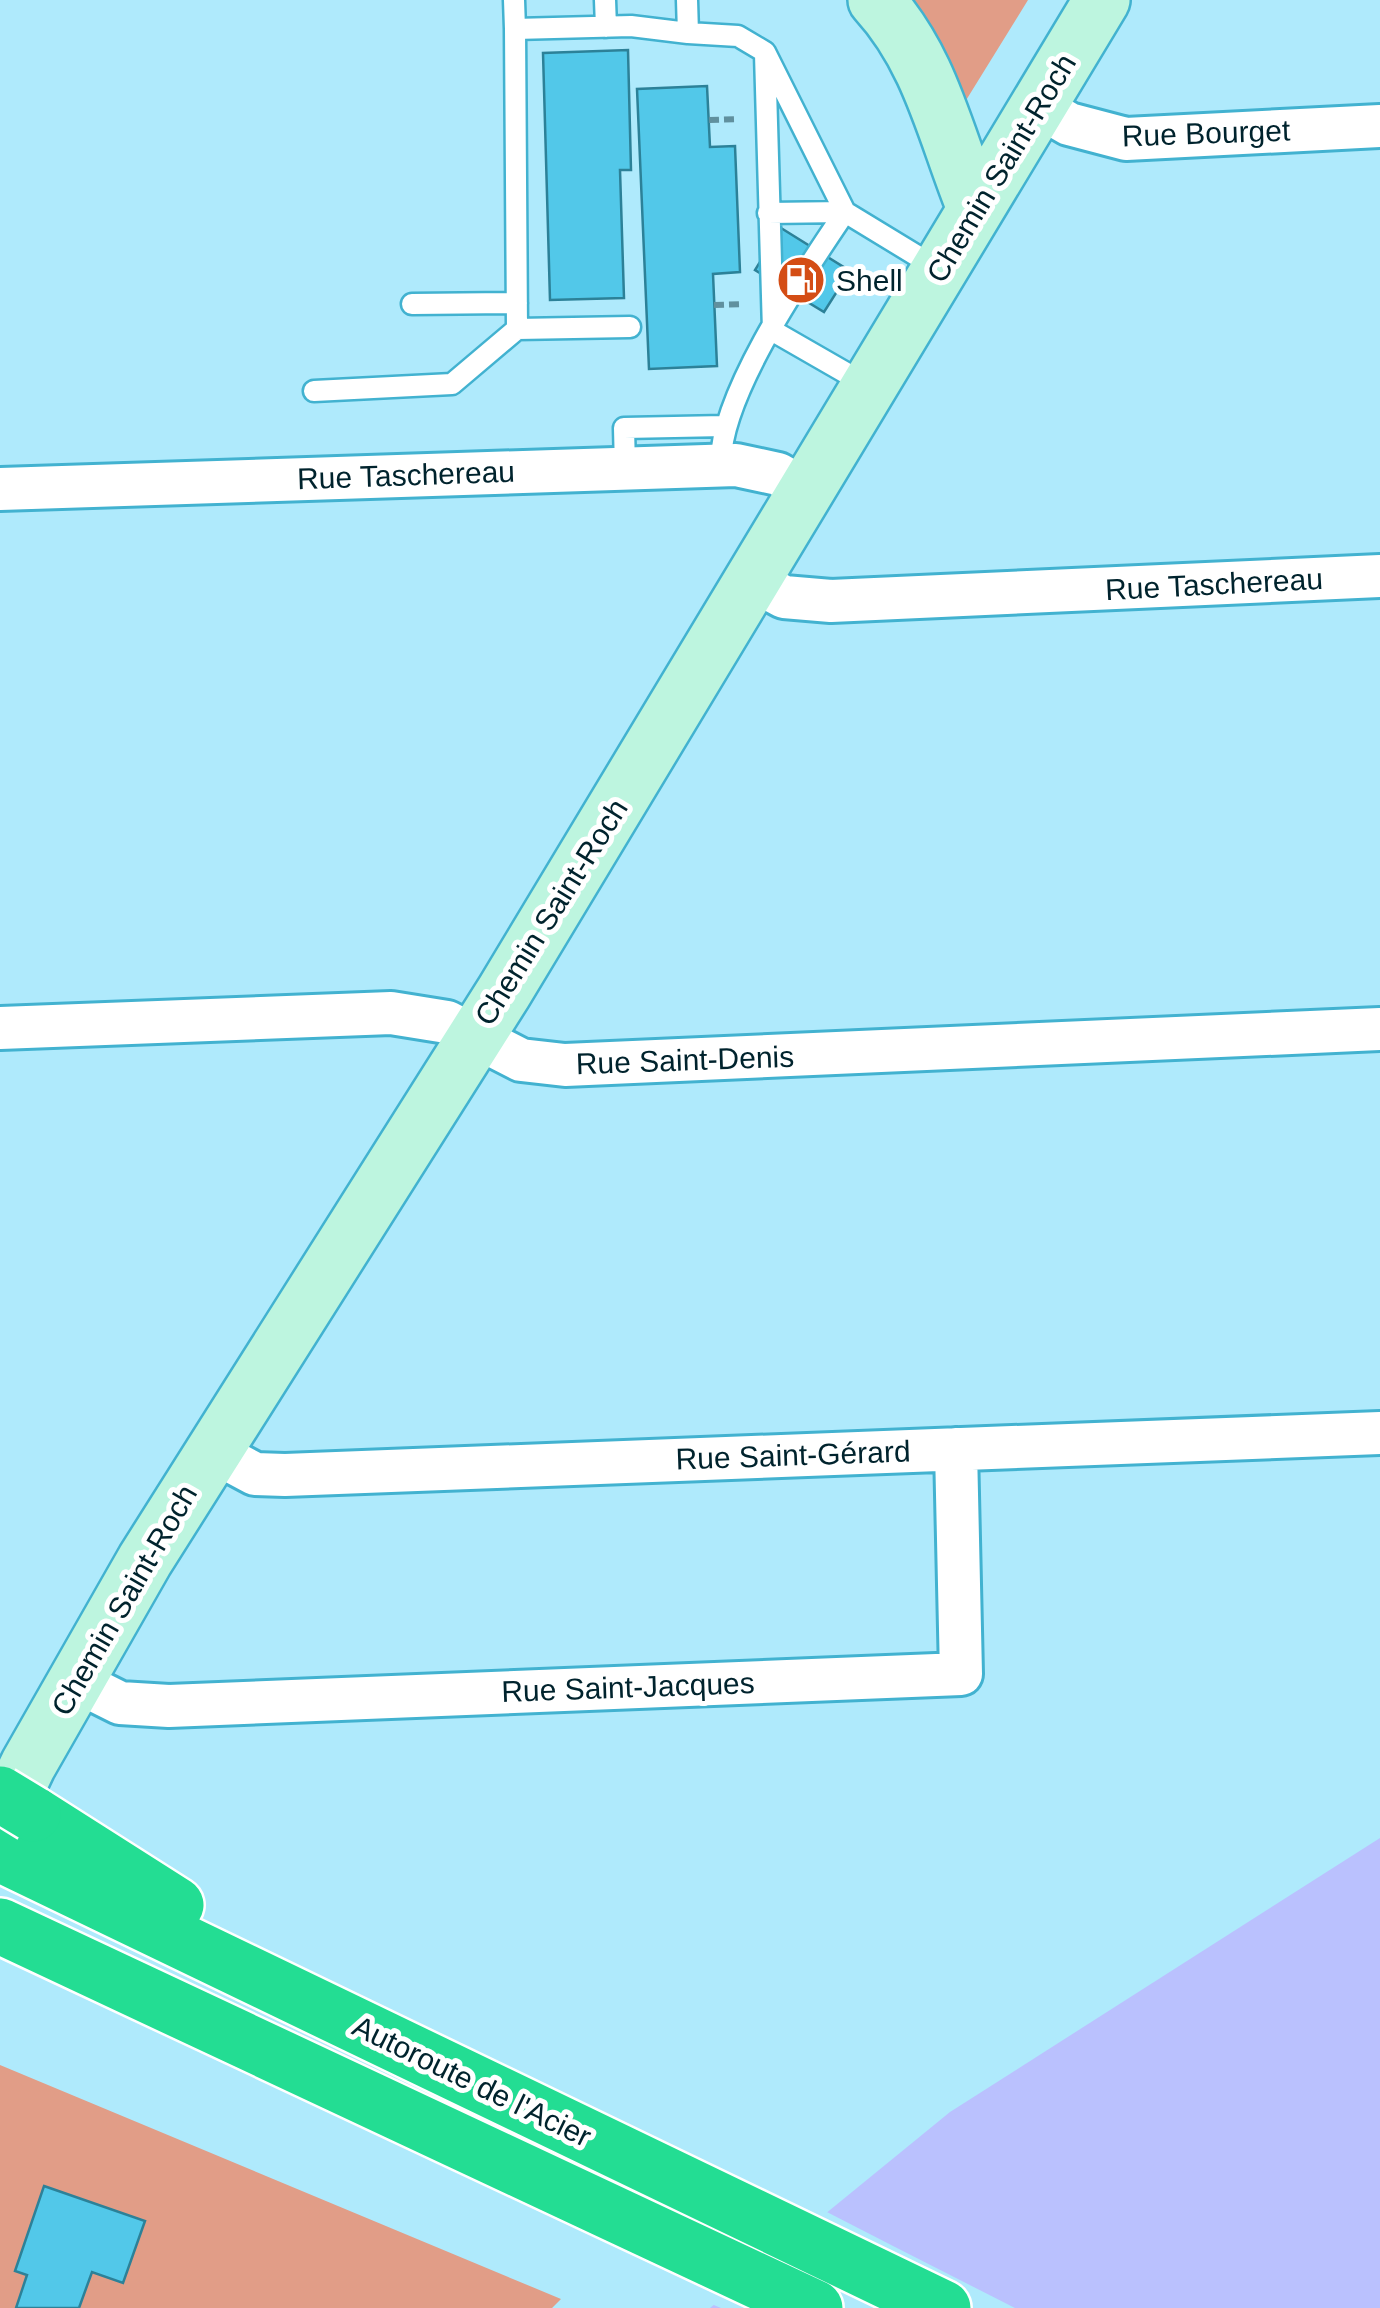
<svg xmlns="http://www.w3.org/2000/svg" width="1380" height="2308" viewBox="0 0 1380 2308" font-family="Arial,sans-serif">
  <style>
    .green { fill: #e19d87 }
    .water { fill: #bac1fe }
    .pier { fill: #afeafc }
    .building { fill: #52c8e9; stroke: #2c8198; stroke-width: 2.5 }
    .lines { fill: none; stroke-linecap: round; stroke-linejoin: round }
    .service-casing { stroke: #42b2d0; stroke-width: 25 }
    .minor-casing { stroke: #42b2d0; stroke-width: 48 }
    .secondary-casing { stroke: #42b2d0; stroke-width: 60 }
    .motorway-casing { stroke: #fff; stroke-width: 60 }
    .path { stroke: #60909e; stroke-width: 6; stroke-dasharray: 10 5; stroke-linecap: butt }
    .service { stroke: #fff; stroke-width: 20 }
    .minor { stroke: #fff; stroke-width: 42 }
    .secondary { stroke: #bdf5df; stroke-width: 55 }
    .motorway { stroke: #23dd93; stroke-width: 55 }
    .motorway-bridge-casing { stroke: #fff; stroke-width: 60; stroke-linecap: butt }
    .motorway-bridge { stroke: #23dd93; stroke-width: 55 }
    .labels { text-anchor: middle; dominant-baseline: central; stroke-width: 10; stroke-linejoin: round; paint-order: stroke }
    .street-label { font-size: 30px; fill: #00232d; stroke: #fff }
    .poi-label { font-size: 30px; fill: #00232d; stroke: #fff; text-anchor: start }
  </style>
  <rect width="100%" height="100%" fill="#afeafc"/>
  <path class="green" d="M 899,0 L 1028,0 L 960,110 Z
    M 0,2065 L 561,2299 L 552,2308 L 0,2308 Z"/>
  <path class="water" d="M 1380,1838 L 1380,2308 L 710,2308 L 950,2112 Z"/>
  <path class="pier" d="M 823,2210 L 895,2247 L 1015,2308 L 721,2308 L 709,2303 Z"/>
  <path class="building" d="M 628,50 L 631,170 L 620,170 L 624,298 L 550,300 L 543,53 Z
    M 707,86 L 710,147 L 735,146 L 740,272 L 713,274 L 717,366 L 649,369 L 637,89 Z
    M 781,228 L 850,271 L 824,312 L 755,270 Z
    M 44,2186 L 145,2221 L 123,2283 L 92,2272 L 79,2308 L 16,2308 L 27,2275 L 15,2271 Z"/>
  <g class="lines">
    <g class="service-casing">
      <path id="service" d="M 514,0 L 515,29 L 631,26 L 688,33
        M 605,0 L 606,27
        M 687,0 L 688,33 L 738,36 L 765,52 L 845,212 C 806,270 718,397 721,465
        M 515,29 L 517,329 L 630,327
        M 765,54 L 773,331 L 867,385
        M 768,213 L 845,212 L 937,268
        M 412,304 L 517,303
        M 314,391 L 452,384 L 517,329
        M 625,468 L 624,428 L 724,426"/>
    </g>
    <g class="minor-casing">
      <path id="minor" d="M 1038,106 L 1069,124 L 1126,139 L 1380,126
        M 0,489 L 736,465 L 778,474 L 806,490
        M 752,580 L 784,597 L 831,601 L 1380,576
        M 0,1028 L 391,1013 L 447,1022 L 521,1060 L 565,1065 L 1380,1029
        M 212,1451 L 255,1474 L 285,1475 L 1380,1433
        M 76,1681 L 120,1703 L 169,1706 L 961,1674 L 956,1449"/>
    </g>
    <g class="secondary-casing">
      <path id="secondary" d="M 876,0 C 931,60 945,134 975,208
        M 0,1824 L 28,1765 L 145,1560 L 504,992 L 1102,0"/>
    </g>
    <g class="motorway-casing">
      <path id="motorway" d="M 33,1814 L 176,1905
        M 0,1854 L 943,2308
        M 0,1926 L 815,2308"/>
    </g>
    <path class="path" d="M 709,120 L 738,119
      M 714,305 L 743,304"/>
    <use href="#service" class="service"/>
    <use href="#minor" class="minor"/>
    <use href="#secondary" class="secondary"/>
    <use href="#motorway" class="motorway"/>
    <g class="motorway-bridge-casing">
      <path id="motorway-bridge" d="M 0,1794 L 33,1814"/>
    </g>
    <use href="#motorway-bridge" class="motorway-bridge"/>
  </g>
  <defs>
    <g id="fuel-disc" transform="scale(2.5)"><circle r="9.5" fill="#d44d15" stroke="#fff"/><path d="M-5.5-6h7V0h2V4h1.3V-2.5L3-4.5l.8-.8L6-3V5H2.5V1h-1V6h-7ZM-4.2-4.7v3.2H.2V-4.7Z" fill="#fff"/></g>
  </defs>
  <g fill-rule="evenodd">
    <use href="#fuel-disc" x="801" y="280"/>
  </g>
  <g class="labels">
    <g class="street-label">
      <text transform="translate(1206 133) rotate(-2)">Rue Bourget</text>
      <text transform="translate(1001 168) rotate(-59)">Chemin Saint-Roch</text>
      <text transform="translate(406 475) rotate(-2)">Rue Taschereau</text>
      <text transform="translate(1214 584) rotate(-3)">Rue Taschereau</text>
      <text transform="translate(551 912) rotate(-58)">Chemin Saint-Roch</text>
      <text transform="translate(685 1060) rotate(-2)">Rue Saint-Denis</text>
      <text transform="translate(793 1455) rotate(-2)">Rue Saint-Gérard</text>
      <text transform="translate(124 1600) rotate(-60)">Chemin Saint-Roch</text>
      <text transform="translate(628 1687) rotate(-2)">Rue Saint-Jacques</text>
      <text transform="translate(472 2081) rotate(26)">Autoroute de l'Acier</text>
    </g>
    <g class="poi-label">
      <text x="836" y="280">Shell</text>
    </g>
  </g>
</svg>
